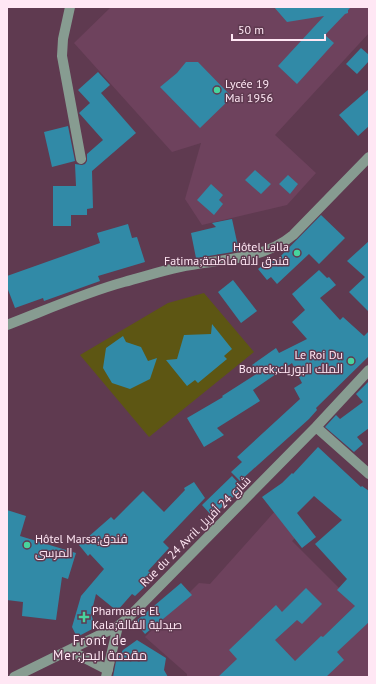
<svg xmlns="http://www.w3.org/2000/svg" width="376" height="684" viewBox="0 0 376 684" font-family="'PT Sans',Cairo,sans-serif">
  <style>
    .built { fill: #6e425d }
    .green { fill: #5d5613 }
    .building { fill: #318aa7 }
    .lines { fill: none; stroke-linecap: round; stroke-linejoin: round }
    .minor { stroke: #879c91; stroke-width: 10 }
    .poi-dot { fill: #48d49d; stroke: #5f3a50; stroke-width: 1.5 }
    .labels { text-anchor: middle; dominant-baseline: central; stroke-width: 3; stroke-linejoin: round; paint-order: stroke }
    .poi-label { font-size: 12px; fill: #ffe7f4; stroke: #5f3a50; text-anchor: start }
    .street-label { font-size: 12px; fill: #ffe7f4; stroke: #5f3a50 }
    .neighbourhood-label { font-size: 13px; letter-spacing: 1px; fill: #ffe7f4; stroke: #5f3a50 }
  </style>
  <rect width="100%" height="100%" fill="#5f3a50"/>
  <path class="built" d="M 111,7 L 369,7 L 369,33 L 275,135 L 316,173 L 287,205 L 202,225 L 185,199 L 201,143 L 172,152 L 74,43 Z
    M 276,510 L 301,532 L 292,541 L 369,618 L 369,677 L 187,677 L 187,674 L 145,637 L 199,583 L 210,584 Z"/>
  <path class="green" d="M 204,293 L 254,352 L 149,437 L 80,355 L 168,303 Z"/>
  <path class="building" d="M 274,7 L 351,7 L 348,10 L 348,13 L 345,14 L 325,35 L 334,43 L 297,84 L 278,66 L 324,16 L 287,22 Z
    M 361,48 L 369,55 L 369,61 L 357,74 L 346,64 Z
    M 186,62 L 198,62 L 232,97 L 200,128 L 160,87 L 177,73 Z
    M 98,72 L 110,85 L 101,93 L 136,133 L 92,171 L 93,208 L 87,209 L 87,215 L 71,215 L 71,226 L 53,226 L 53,186 L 76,186 L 75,164 L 82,165 L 85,164 L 87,161 L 87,154 L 103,140 L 79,113 L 90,103 L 78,90 Z
    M 369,89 L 369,126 L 358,136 L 339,115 Z
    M 68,126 L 75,161 L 52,167 L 44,132 Z
    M 255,170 L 271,184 L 261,194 L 245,180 Z
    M 288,175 L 298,184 L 290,194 L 279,184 Z
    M 211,184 L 223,195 L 219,200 L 223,204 L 214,215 L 197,200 Z
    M 321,215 L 345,238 L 319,264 L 309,254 L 277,284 L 271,277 L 267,280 L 258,269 L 272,258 L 275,262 Z
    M 232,219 L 239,251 L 196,258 L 191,233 L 216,227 L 212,223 Z
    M 128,224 L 132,238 L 137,237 L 145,262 L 98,276 L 100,281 L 44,301 L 43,298 L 15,308 L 7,287 L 7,276 L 100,243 L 97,233 Z
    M 369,241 L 369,312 L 349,292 L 365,277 L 347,261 Z
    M 319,270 L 327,278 L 329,277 L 336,285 L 320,298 L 340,320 L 343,317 L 364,336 L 369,331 L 369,356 L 316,408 L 317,410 L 309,419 L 240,481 L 231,472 L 242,462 L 237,457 L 300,399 L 294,388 L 302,383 L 292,363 L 253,390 L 260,401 L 217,428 L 224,435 L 204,447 L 187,418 L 223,397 L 222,396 L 258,373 L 252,365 L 276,348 L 279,353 L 307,339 L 292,322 L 305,310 L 292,294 Z
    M 233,280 L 257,311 L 241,323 L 218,292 Z
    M 212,324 L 232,349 L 224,356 L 227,359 L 198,383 L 195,380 L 187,386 L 166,360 L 177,359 L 184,335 L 211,334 Z
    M 123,336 L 126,342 L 141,347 L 148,361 L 157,358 L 150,379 L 130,389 L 112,383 L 103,368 L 106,348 Z
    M 369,381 L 369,428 L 357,437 L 363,444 L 354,452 L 325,427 L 336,415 L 340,419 L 363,402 L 356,394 Z
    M 318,447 L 361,487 L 362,486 L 369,491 L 369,622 L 337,652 L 344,660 L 326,677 L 218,677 L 237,659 L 229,650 L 276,605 L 282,612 L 306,588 L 322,604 L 302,624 L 297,620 L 275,640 L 295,661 L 321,636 L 323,637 L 355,606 L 337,590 L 347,579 L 315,544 L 342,520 L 314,496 L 297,513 L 316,537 L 302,548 L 262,497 L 282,483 L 292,473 L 293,474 Z
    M 232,476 L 243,488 L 212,516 L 202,505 Z
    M 194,482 L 205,498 L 163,542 L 169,548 L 148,571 L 155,577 L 135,596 L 132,594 L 117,611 L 96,594 L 91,614 L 93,620 L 98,626 L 77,637 L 72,627 L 81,596 L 104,569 L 90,554 L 88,556 L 79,545 L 111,517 L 114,520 L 143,491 L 164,512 L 185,490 L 184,488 Z
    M 7,510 L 26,516 L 20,536 L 76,553 L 68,579 L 62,577 L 56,620 L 22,616 L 23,602 L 7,600 Z
    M 181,583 L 192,595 L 145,634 L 135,622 Z
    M 137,640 L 166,658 L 164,670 L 168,677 L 113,677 L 116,661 L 123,650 Z"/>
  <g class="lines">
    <path class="minor" d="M 70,7 L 63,39 L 62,56 L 81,159
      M 7,325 C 46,310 84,293 124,282 C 143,277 161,271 180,267 C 218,259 262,261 293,235 L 369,157
      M 316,427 L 369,474
      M 69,650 L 108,670
      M 14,677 L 118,626 L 129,617 L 316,427 L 369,370
      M 106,677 L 118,626"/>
  </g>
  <g class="poi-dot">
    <circle cx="217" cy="90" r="4"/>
    <circle cx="297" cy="253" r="4"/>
    <circle cx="351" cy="361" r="4"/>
    <circle cx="27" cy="545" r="4"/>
    <path d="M82 611h4v4h4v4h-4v4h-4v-4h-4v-4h4z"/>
  </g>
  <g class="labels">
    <g class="poi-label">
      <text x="225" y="83">Lycée 19<tspan x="225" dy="14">Mai 1956</tspan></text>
      <text x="289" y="246" text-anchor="end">Hôtel Lalla<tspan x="289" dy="14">Fatima;فندق لالة فاطمة</tspan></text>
      <text x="343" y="354" text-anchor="end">Le Roi Du<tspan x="343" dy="14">Bourek;الملك البوريك</tspan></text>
      <text x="35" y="538">Hôtel Marsa;فندق<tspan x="35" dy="14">المرسى</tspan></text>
      <text x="92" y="610">Pharmacie El<tspan x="92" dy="14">Kala;صيدلية القالة</tspan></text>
    </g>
    <g class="street-label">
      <text transform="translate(195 531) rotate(-45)">Rue du 24 Avril شارع 24 أفريل</text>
    </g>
    <g class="neighbourhood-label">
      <text x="100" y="640">Front de<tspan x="100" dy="15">Mer;مقدمة البحر</tspan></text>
    </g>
  </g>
  <rect width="376" height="684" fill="none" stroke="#ffe7f4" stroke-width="16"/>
  <path d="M232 34v6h93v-6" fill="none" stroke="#ffe7f4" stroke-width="2"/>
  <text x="238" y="34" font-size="12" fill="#ffe7f4" stroke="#5f3a50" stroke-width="3" paint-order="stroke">50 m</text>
</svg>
